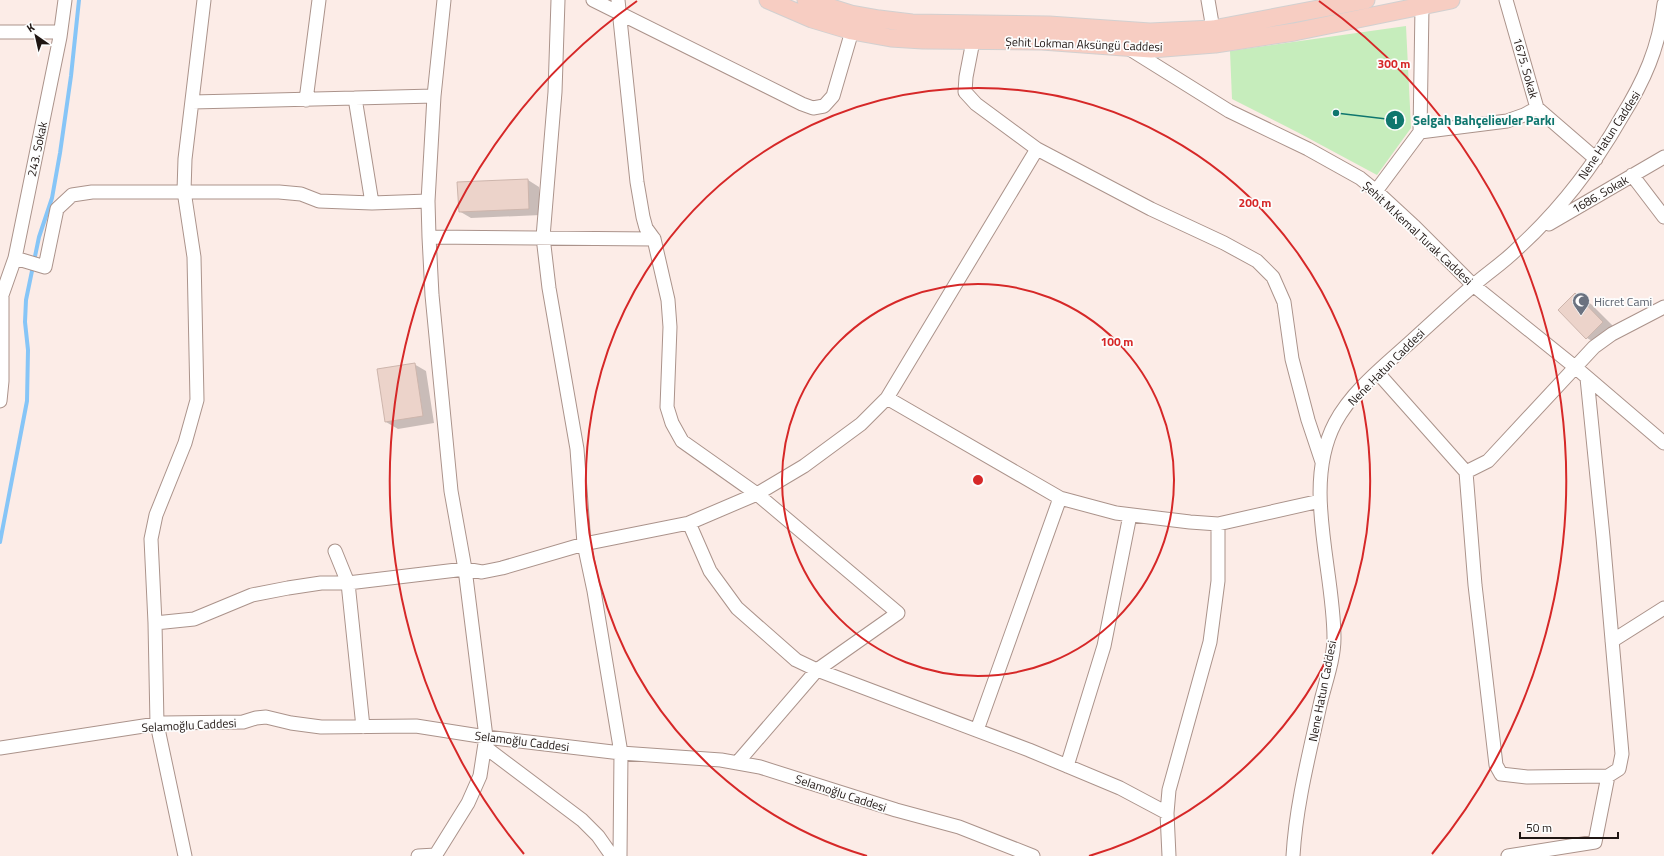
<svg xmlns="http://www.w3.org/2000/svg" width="1664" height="856" viewBox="0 0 1664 856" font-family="'Titillium Web',sans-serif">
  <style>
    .green { fill: #c6edbc }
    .shadow { fill: #0003 }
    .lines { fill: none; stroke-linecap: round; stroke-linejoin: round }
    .stream { stroke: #86c5f7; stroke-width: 4 }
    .building { fill: #ecd3ca; stroke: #cdb5ac }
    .minor-casing { stroke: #ab938b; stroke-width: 15 }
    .major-casing { stroke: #d2d0d0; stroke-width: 19 }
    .minor { stroke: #fff; stroke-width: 13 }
    .major { stroke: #f7cdc2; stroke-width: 17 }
    .ring { fill: none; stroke: #d62828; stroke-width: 2 }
    .labels { text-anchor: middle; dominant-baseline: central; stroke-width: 3.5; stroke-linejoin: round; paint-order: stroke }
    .street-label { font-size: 12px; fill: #1f1613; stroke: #fdfdfd }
    .worship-label { font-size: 12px; fill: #5b616d; stroke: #fdfdfd; text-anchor: start }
    .centre { fill: #d62828; stroke: #fdfdfd; stroke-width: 2 }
    .ring-label { font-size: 12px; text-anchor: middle; font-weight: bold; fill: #d62828; stroke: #fdfdfd; stroke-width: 3.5; stroke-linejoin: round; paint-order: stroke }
    .leader { fill: none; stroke: #0f766e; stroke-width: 1.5 }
    .callout-dot { fill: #0f766e; stroke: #fdfdfd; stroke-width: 1.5 }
    .mark-label { font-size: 12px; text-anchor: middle; font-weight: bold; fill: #fff }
    .callout-label { font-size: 13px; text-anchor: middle; font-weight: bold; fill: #0f766e; stroke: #fdfdfd; stroke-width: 3.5; stroke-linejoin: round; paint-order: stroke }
  </style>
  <rect width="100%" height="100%" fill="#fcece7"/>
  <path class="green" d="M 1406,26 L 1411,128 L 1377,175 L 1297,132 L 1232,99 L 1230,51 Z"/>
  <path class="shadow" d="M 528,180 L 539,187 L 541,215 L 471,218 L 459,211 Z
    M 1576,295 L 1591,304 L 1618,331 L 1602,347 L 1587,338 Z
    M 414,364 L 426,371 L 434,423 L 398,429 L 386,422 Z"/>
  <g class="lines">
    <path class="stream" d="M 0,542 L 27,401 L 28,350 L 25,322 L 26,300 L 39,237 L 52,198 L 60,153 L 71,76 L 79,0"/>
  </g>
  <path class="building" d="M 528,179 L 529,209 L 459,212 L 457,182 Z
    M 1575,293 L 1603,322 L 1586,339 L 1558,310 Z
    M 415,363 L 423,416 L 385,422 L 377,369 Z"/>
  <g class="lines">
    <g class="minor-casing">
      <path id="minor" d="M 558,0 L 555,92 L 543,237 L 549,288 L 577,449 L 584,544 L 594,591 L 621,753 L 620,856
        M 593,0 L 802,104 L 813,108 L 824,106 L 833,96 L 852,31
        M 618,0 L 637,182 L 643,217 L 646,228 L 654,239
        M 1208,0 L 1213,29
        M 1506,0 L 1537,108 L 1596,159
        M 0,32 L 60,32
        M 973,41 L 966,77 L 965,92 L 976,104 L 1037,149 L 1151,209 L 1224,243 L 1257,261 L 1273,277 L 1284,302 L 1292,359 L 1308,420 L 1322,462
        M 1128,48 L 1229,111 L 1308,149 L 1360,178 L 1376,191 L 1415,227 L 1473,285 L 1575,367 L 1664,443
        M 355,98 L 434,96
        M 306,100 L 319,0
        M 192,102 L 355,98 L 372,203
        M 1420,132 L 1507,121 L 1524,115 L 1537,108
        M 1632,175 L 1664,217
        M 1376,191 L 1420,132 L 1422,7
        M 1549,224 L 1664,157
        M 429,237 L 654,239 L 668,300 L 670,327 L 667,407 L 672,423 L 682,441 L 757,494 L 898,613 L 817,670 L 737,763
        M 15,258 L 45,267 L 57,209 L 72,195 L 92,192 L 279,192 L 301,194 L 319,201 L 372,203 L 428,201
        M 1378,373 L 1466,472 L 1475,585 L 1496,765 L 1501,774 L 1527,777 L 1608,776 L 1619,769 L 1622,754 L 1603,537 L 1587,378
        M 887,398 L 1060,498 L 1116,513 L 1190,522 L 1218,524 L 1320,501
        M 0,401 L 2,381 L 2,295 L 15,258 L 60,37 L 65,0
        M 1466,472 L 1488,461 L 1594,347 L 1612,334 L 1664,307
        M 689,523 L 710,571 L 737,608 L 796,660 L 817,670 L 1029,750 L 1120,788 L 1167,813
        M 335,551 L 348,583 L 363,727
        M 155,623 L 194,619 L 252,595 L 288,588 L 321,583 L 348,583 L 465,569 L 482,572 L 502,568 L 584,544 L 689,523 L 757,494 L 804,466 L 861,424 L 887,398 L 1037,149
        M 1612,641 L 1664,608
        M 977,730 L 1060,498
        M 485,747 L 582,820 L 598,836 L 612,856
        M 0,748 L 163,723 L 243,722 L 256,718 L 266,717 L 291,723 L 321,727 L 416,726 L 486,737 L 621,753 L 721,760 L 760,767 L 896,810 L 959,827 L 1033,856
        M 1067,766 L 1104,646 L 1130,515
        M 185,856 L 157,724 L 155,623 L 151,539 L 156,515 L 185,443 L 197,400 L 194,257 L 184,191 L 185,159 L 204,0
        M 418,856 L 436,855
        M 435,856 L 468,803 L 480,776 L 486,737 L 465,569 L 451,491 L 432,295 L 429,237 L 428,201 L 434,96 L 444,0
        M 1169,856 L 1167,813 L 1169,790 L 1210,642 L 1218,581 L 1218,524
        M 1293,856 C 1296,805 1309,755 1320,705 C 1325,683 1334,660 1334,638 C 1334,569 1302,486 1335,423 C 1353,389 1388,363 1416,337 C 1436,319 1455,301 1475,284 C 1489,272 1504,262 1517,249 C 1559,211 1593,167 1621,118 C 1644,81 1659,48 1664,4
        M 1508,856 L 1595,842 L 1608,776"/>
    </g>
    <g class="major-casing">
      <path id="major" d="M 768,0 L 812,19 L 852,31 L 891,38 L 923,40 L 1042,41 L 1151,49 L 1215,44 L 1294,32 L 1451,0
        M 806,0 L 851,14 L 879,19 L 912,23 L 1049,25 L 1150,32 L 1213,29 L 1366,0"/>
    </g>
    <use href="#minor" class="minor"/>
    <use href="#major" class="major"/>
  </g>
  <g class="ring">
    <circle cx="978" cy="480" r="196"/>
    <path d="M867 856A392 392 0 1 1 1089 856"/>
    <path d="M524 854A588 588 0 0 1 637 1M1319 1A588 588 0 0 1 1432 854"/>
  </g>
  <defs>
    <g id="mosque-pin" transform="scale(0.9)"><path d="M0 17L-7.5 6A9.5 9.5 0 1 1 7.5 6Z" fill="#6b7280" stroke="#fdfdfd"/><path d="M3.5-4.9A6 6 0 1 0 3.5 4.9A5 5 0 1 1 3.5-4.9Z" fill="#fff"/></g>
  </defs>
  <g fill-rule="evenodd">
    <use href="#mosque-pin" x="1581" y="301"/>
  </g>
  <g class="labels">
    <g class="street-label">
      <text transform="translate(1084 44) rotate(2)">Şehit Lokman Aksüngü Caddesi</text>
      <text transform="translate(1526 68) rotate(74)">1675. Sokak</text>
      <text transform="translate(1609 135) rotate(-57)">Nene Hatun Caddesi</text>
      <text transform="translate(37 149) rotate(-78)">243. Sokak</text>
      <text transform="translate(1600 194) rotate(-30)">1686. Sokak</text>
      <text transform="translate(1418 233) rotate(43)">Şehit M.Kemal Turak Caddesi</text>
      <text transform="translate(1386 367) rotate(-45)">Nene Hatun Caddesi</text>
      <text transform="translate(1322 691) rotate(-79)">Nene Hatun Caddesi</text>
      <text transform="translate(189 725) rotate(-3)">Selamoğlu Caddesi</text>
      <text transform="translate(522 741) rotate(7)">Selamoğlu Caddesi</text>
      <text transform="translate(841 793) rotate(18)">Selamoğlu Caddesi</text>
    </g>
    <g class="worship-label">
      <text x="1594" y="301">Hicret Cami</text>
    </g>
  </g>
  <circle cx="978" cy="480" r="6" class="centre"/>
  <g class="ring-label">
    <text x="1394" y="68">300 m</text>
    <text x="1255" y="207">200 m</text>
    <text x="1117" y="346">100 m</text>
  </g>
  <path class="leader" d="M1336 113L1395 120"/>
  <g class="callout-dot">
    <circle cx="1336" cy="113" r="4"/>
    <circle cx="1395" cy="120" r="10"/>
  </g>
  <g class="mark-label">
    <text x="1395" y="124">1</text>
  </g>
  <g class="callout-label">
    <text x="1484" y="125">Selgah Bahçelievler Parkı</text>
  </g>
  <g transform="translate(36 36) rotate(326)" stroke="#fdfdfd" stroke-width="3" paint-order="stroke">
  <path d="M0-3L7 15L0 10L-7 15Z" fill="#1f1613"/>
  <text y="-6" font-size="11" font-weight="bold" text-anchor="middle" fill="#1f1613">K</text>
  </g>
  <path d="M1520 832v6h98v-6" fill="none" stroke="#1f1613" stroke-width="2"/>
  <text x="1526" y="832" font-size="12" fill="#1f1613" stroke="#fdfdfd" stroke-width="3" paint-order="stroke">50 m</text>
</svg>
